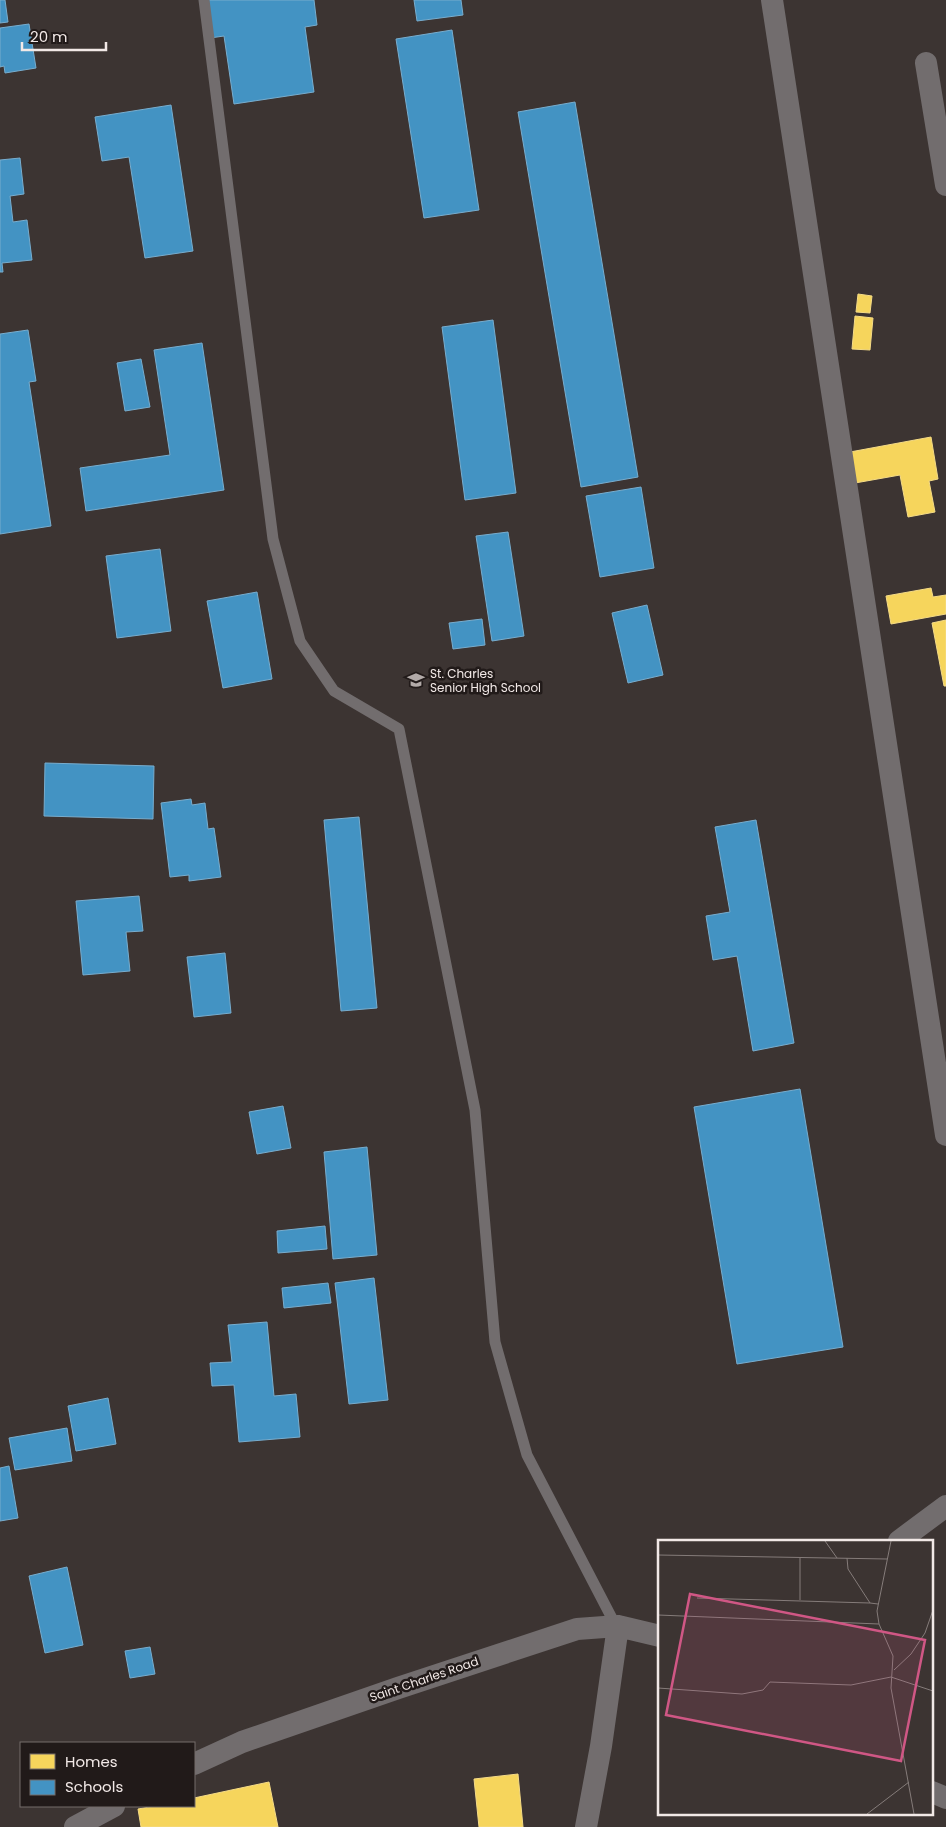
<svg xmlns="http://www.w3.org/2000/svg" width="946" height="1827" viewBox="0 0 946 1827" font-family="Poppins,sans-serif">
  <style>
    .homes { fill: #f6d55c; stroke: #f5db86 }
    .schools { fill: #4393c3; stroke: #78adce }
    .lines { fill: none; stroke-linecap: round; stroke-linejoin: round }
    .service { stroke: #726d6e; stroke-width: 11 }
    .minor { stroke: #726d6e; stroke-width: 22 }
    .labels { text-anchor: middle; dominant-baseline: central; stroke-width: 5; stroke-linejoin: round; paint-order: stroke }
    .poi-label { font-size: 12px; fill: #f2e9e7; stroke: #211a19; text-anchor: start }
    .street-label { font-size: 12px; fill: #f2e9e7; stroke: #211a19 }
    .inset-road { fill: none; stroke: #857c7a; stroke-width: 1 }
    .view { fill: #d05785; fill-opacity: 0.15; stroke: #d05785; stroke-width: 2.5 }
    .inset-edge { fill: none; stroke: #f2e9e7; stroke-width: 2.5 }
  </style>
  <rect width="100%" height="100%" fill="#3c3432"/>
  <path class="homes" d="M 858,294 L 872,296 L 870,313 L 856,312 Z
    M 855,316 L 873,318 L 870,350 L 852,349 Z
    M 931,437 L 938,479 L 929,481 L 935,512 L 908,517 L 900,475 L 855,483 L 850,452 Z
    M 931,588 L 933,597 L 946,595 L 946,614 L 891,624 L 886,596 Z
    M 946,620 L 946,686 L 944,686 L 932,623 Z
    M 518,1774 L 523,1827 L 479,1827 L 474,1779 Z
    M 269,1782 L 278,1827 L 141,1827 L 138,1809 L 155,1806 L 194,1806 L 194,1798 Z"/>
  <path class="schools" d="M 0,0 L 5,0 L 8,22 L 0,23 Z
    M 204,0 L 314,0 L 317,25 L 305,27 L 314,92 L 234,104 L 224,36 L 210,38 Z
    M 414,0 L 461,0 L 463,15 L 417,21 Z
    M 29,24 L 36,68 L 5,73 L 4,66 L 0,67 L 0,28 Z
    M 452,30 L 479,210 L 424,218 L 396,39 Z
    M 575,102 L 638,477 L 581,487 L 518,112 Z
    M 171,105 L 193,251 L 145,258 L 129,157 L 102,161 L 95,117 Z
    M 20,158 L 24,194 L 10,196 L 13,222 L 27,220 L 32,260 L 2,263 L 3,272 L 0,272 L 0,160 Z
    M 493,320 L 516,493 L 465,500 L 442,327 Z
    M 28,330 L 36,381 L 29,382 L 51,526 L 0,534 L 0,334 Z
    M 202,343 L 224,490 L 86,511 L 80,468 L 170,455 L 154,350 Z
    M 141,359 L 150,407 L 125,411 L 117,363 Z
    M 641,487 L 654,568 L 600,577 L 586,496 Z
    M 508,532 L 524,636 L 492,641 L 476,536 Z
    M 160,549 L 171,631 L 117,638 L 106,556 Z
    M 257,592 L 272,679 L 223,688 L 207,601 Z
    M 647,605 L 663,675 L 628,683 L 612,613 Z
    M 482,619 L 485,645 L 453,649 L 449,623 Z
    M 45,763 L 154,766 L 153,819 L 44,816 Z
    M 191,799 L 192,805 L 205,803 L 208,829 L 214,828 L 221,877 L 189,881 L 189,875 L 170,877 L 161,803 Z
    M 359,817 L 377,1008 L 341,1011 L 324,820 Z
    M 756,820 L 794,1043 L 753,1051 L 737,956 L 713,960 L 706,916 L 730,912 L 715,827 Z
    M 139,896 L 143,931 L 126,932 L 130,971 L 83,975 L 76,901 Z
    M 225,953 L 231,1013 L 194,1017 L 187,957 Z
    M 800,1089 L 843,1347 L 737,1364 L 694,1107 Z
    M 283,1106 L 291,1148 L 257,1154 L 249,1112 Z
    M 367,1147 L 377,1255 L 333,1259 L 324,1152 Z
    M 325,1226 L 327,1249 L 278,1253 L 277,1231 Z
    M 374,1278 L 388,1400 L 349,1404 L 335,1283 Z
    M 328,1283 L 331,1303 L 284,1308 L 282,1288 Z
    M 267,1322 L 274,1396 L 296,1394 L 300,1437 L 239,1442 L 234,1385 L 212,1386 L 210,1363 L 232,1362 L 228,1325 Z
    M 108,1398 L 116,1444 L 76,1451 L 68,1406 Z
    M 67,1428 L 72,1461 L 15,1470 L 9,1438 Z
    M 9,1466 L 18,1518 L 0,1521 L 0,1468 Z
    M 67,1567 L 83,1645 L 45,1653 L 29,1576 Z
    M 150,1647 L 155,1674 L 130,1678 L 125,1651 Z"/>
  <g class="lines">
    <path class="service" d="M 204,0 L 273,539 L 300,641 L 334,691 L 399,729 L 475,1110 L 495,1342 L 527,1455 L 616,1626"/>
    <path class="minor" d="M 772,0 L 946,1135
      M 926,63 L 946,185
      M 899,1541 L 946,1506
      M 194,1764 L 242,1742 L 398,1688 L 577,1629 L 618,1626 L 660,1636
      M 932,1792 L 946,1798
      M 75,1827 L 114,1806
      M 586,1827 L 601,1746 L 618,1626"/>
  </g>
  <defs>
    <g id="school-bare" transform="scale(1.35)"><path d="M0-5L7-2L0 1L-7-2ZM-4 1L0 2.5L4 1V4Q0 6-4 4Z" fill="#b2aaa8" stroke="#211a19" stroke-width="2.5" paint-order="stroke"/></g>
  </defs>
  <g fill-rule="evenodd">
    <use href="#school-bare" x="416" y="680"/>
  </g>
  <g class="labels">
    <g class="poi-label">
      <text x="430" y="673">St. Charles<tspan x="430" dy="14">Senior High School</tspan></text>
    </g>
    <g class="street-label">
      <text transform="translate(424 1679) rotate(-19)">Saint Charles Road</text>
    </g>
  </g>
  <g transform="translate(658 1540)">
    <rect width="275" height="275" fill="#3c3432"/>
    <path class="inset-road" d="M 167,1 L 179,18M 233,1 L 219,71 L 221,84 L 235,116 L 233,148 L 256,274M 0,15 L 229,19M 189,18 L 190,29 L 212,63 L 220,64M 39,58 L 212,63M 142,60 L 142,18M 0,75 L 221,84M 236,130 L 253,114 L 267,93 L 275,70M 233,137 L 275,151M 0,148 L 84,154 L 105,150 L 112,142 L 193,145 L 233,137M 209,274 L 251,242"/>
    <path class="view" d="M 32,54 L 267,100 L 243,221 L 8,175 Z"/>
    <rect width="275" height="275" class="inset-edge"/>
  </g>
  <rect x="20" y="1742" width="175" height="65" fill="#211a19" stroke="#756d6b"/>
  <rect x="30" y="1754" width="25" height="15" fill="#f6d55c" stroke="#756d6b"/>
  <text x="65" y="1767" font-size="15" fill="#f2e9e7">Homes</text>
  <rect x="30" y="1780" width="25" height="15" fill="#4393c3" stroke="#756d6b"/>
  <text x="65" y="1792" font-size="15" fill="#f2e9e7">Schools</text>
  <path d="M22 42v8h84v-8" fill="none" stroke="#f2e9e7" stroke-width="2.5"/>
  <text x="30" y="42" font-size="15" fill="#f2e9e7" stroke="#211a19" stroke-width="4" paint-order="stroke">20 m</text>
</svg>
